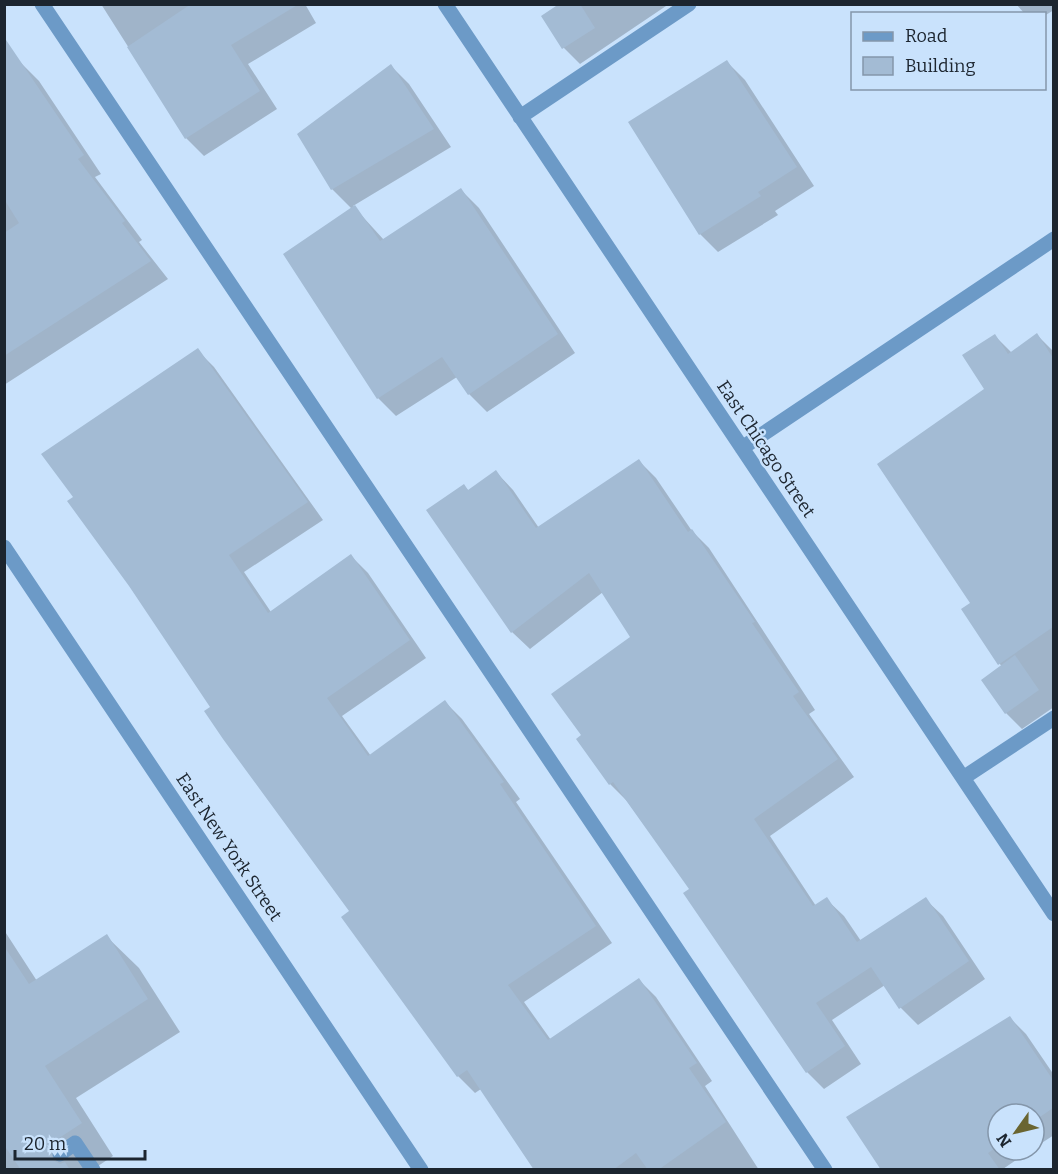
<svg xmlns="http://www.w3.org/2000/svg" width="1058" height="1174" viewBox="0 0 1058 1174" font-family="Bitter,serif">
  <style>
    .shadow { fill: #0003 }
    .building { fill: #a3bbd4 }
    .lines { fill: none; stroke-linecap: round; stroke-linejoin: round }
    .lane { stroke: #6c9ac7; stroke-width: 15 }
    .street { stroke: #6c9ac7; stroke-width: 15 }
    .labels { text-anchor: middle; dominant-baseline: central; stroke-width: 5; stroke-linejoin: round; paint-order: stroke }
    .street-label { font-size: 18px; fill: #1c252f; stroke: #c9e2fc }
  </style>
  <rect width="100%" height="100%" fill="#c9e2fc"/>
  <path class="shadow" d="M 101,4 L 305,4 L 316,23 L 248,64 L 277,109 L 204,156 L 186,138 Z
    M 562,4 L 669,4 L 580,64 L 564,48 Z
    M 1016,4 L 1054,4 L 1054,10 L 1044,16 L 1044,14 L 1025,14 Z
    M 727,62 L 745,80 L 814,186 L 775,211 L 778,215 L 718,252 L 700,234 Z
    M 21,63 L 39,81 L 101,174 L 95,177 L 142,240 L 139,242 L 168,279 L 4,385 L 4,75 Z
    M 391,66 L 409,84 L 451,147 L 353,206 L 384,240 L 461,190 L 479,208 L 575,353 L 487,412 L 469,394 L 457,377 L 396,416 L 378,398 L 285,254 L 352,209 L 332,189 L 299,134 Z
    M 1037,335 L 1054,352 L 1054,707 L 1022,729 L 1006,713 L 1002,667 L 963,610 L 972,603 L 986,389 L 995,336 L 1012,353 Z
    M 197,350 L 214,367 L 323,520 L 244,572 L 271,612 L 351,556 L 368,573 L 426,658 L 342,716 L 371,756 L 445,702 L 462,719 L 520,799 L 516,802 L 612,943 L 524,1002 L 551,1040 L 639,980 L 656,997 L 712,1081 L 705,1086 L 759,1170 L 536,1170 L 481,1089 L 475,1093 L 458,1076 L 352,911 L 212,707 Z
    M 639,461 L 656,478 L 692,531 L 709,548 L 815,710 L 809,714 L 854,777 L 770,836 L 816,906 L 826,899 L 844,916 L 861,941 L 925,899 L 943,916 L 985,979 L 918,1025 L 901,1008 L 885,985 L 832,1020 L 861,1064 L 824,1089 L 807,1072 L 691,889 L 627,801 L 610,784 L 583,736 L 632,637 L 603,592 L 530,649 L 512,632 L 428,511 L 464,486 L 469,491 L 496,472 L 513,490 L 539,528 Z
    M 4,930 L 37,981 L 106,936 L 139,968 L 180,1032 L 76,1098 L 113,1156 L 92,1170 L 4,1170 Z
    M 1010,1018 L 1026,1034 L 1054,1075 L 1054,1135 L 1034,1148 L 1034,1114 L 998,1114 L 998,1150 L 1031,1150 L 1003,1169 L 883,1170 Z"/>
  <path class="building" d="M 191,4 L 299,4 L 231,45 L 260,91 L 185,139 L 127,47 Z
    M 559,4 L 580,4 L 595,28 L 562,49 L 541,16 Z
    M 4,37 L 84,155 L 78,159 L 125,221 L 122,223 L 151,261 L 4,356 L 4,233 L 19,223 L 4,199 Z
    M 727,60 L 797,167 L 758,192 L 761,196 L 699,235 L 628,122 Z
    M 391,64 L 434,129 L 331,190 L 297,134 Z
    M 461,188 L 558,334 L 468,395 L 442,357 L 377,399 L 283,254 L 355,205 L 380,241 Z
    M 1037,333 L 1053,358 L 1053,627 L 998,665 L 961,609 L 970,603 L 877,464 L 984,389 L 962,355 L 995,334 L 1008,354 Z
    M 198,348 L 308,502 L 229,555 L 268,613 L 351,554 L 410,640 L 327,698 L 368,756 L 445,700 L 504,782 L 500,784 L 596,926 L 508,985 L 548,1040 L 639,978 L 697,1063 L 689,1068 L 726,1122 L 658,1170 L 648,1170 L 636,1153 L 613,1170 L 534,1170 L 467,1070 L 457,1077 L 341,917 L 349,911 L 223,739 L 204,711 L 210,707 L 129,586 L 67,501 L 73,497 L 41,454 Z
    M 639,459 L 688,532 L 692,529 L 755,622 L 752,623 L 799,692 L 793,696 L 838,759 L 754,819 L 813,906 L 827,897 L 857,942 L 926,897 L 969,961 L 899,1009 L 871,967 L 816,1003 L 845,1046 L 806,1073 L 683,893 L 689,889 L 613,782 L 609,785 L 576,739 L 581,735 L 551,694 L 630,637 L 589,573 L 511,633 L 426,510 L 464,484 L 468,490 L 496,470 L 536,528 Z
    M 1015,655 L 1039,690 L 1005,714 L 981,680 Z
    M 107,934 L 148,999 L 45,1066 L 82,1123 L 53,1142 L 55,1145 L 51,1151 L 53,1160 L 60,1164 L 65,1162 L 70,1170 L 21,1170 L 4,1145 L 4,946 L 29,984 Z
    M 1010,1016 L 1053,1080 L 1053,1108 L 1034,1121 L 1034,1114 L 998,1114 L 998,1146 L 988,1153 L 1000,1170 L 881,1170 L 846,1117 Z"/>
  <g class="lines">
    <path class="lane" d="M 60,1154 L 75,1143 L 93,1170"/>
    <path class="street" d="M 42,4 L 825,1170
      M 445,4 L 1054,914
      M 520,117 L 689,4
      M 742,448 L 1054,239
      M 4,547 L 421,1170
      M 963,778 L 1054,718"/>
  </g>
  <g class="labels">
    <g class="street-label">
      <text transform="translate(766 449) rotate(56)">East Chicago Street</text>
      <text transform="translate(229 847) rotate(56)">East New York Street</text>
    </g>
  </g>
  <rect width="1058" height="1174" fill="none" stroke="#1c252f" stroke-width="12"/>
  <rect x="851" y="12" width="195" height="78" fill="#c9e2fc" stroke="#8496aa" stroke-width="1.5"/>
  <rect x="863" y="32" width="30" height="9" fill="#6c9ac7" stroke="#8496aa" stroke-width="1.5"/>
  <text x="905" y="42" font-size="18" fill="#1c252f">Road</text>
  <rect x="863" y="57" width="30" height="18" fill="#a3bbd4" stroke="#8496aa" stroke-width="1.5"/>
  <text x="905" y="72" font-size="18" fill="#1c252f">Building</text>
  <g transform="translate(1016 1132) rotate(236)"><circle r="28" fill="#c9e2fc" stroke="#8496aa" stroke-width="1.5"/>
  <path d="M0-4.5L10 22L0 15L-10 22Z" fill="#6a6531"/>
  <text y="-9" font-size="16" font-weight="bold" text-anchor="middle" fill="#1c252f">N</text>
  </g>
  <path d="M15 1150v9h130v-9" fill="none" stroke="#1c252f" stroke-width="3"/>
  <text x="24" y="1150" font-size="18" fill="#1c252f" stroke="#c9e2fc" stroke-width="4.5" paint-order="stroke">20 m</text>
</svg>
